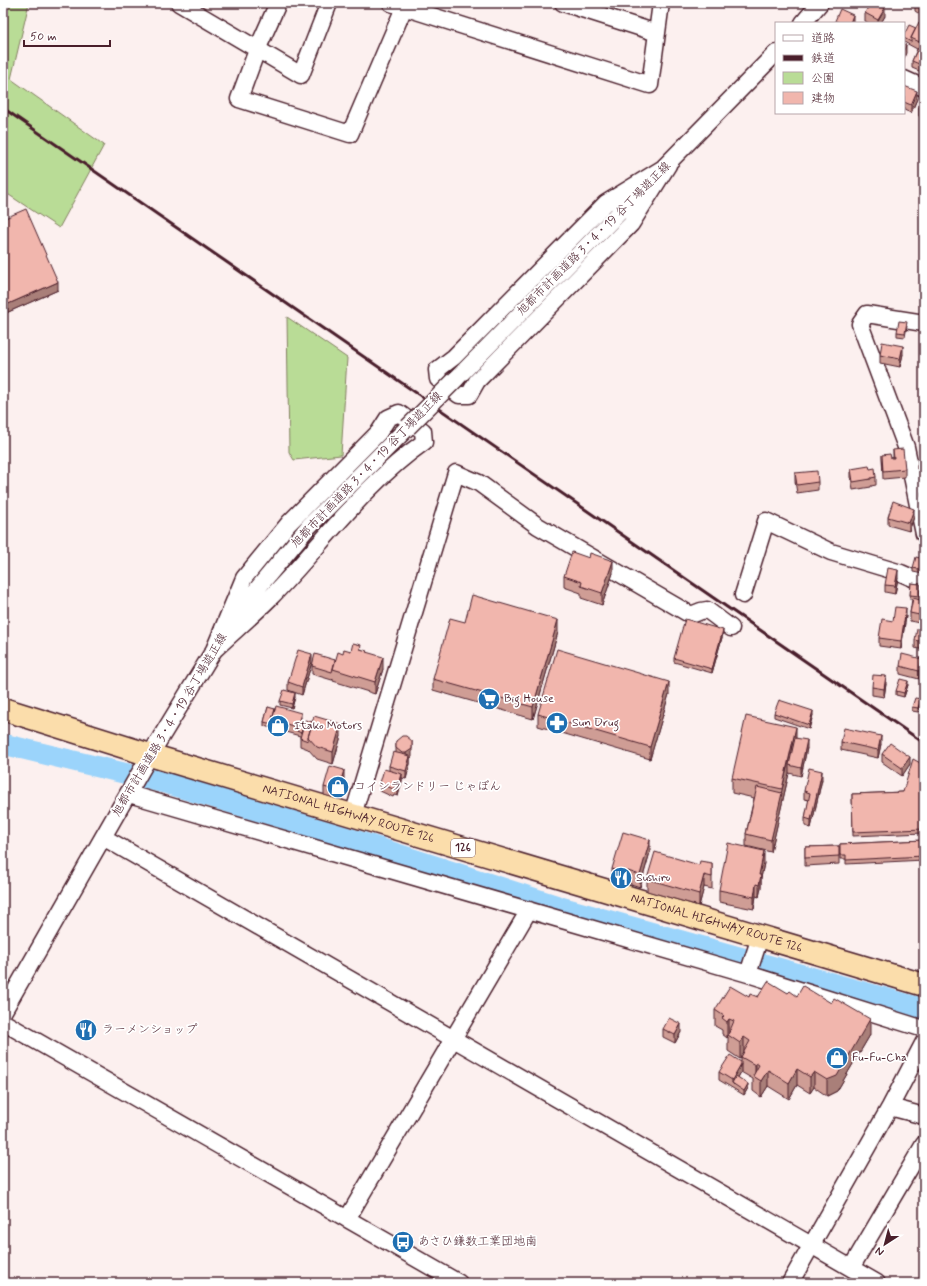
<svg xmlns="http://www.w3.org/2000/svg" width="927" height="1286" viewBox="0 0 927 1286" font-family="Mynerve,'Klee One',sans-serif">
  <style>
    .green { fill: #b9dc96; stroke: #827e60 }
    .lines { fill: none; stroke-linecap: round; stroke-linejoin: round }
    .river { stroke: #9bd4fb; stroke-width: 21 }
    .minor-casing { stroke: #4a1f2b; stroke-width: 19 }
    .highway-casing { stroke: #4a1f2b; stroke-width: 25 }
    .minor { stroke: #fff; stroke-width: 16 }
    .highway { stroke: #fbddab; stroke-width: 22 }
    .rail { stroke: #4a1f2b; stroke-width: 3 }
    .minor-bridge-casing { stroke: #4a1f2b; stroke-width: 19; stroke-linecap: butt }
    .minor-bridge { stroke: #fff; stroke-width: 16 }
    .wall { fill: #cf9d95; stroke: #4a1f2b }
    .shaded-wall { fill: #a97f79; stroke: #4a1f2b }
    .building { fill: #f1b6ad; stroke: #4a1f2b }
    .labels { text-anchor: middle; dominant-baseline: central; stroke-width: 3.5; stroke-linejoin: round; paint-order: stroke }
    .shield { fill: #fff; stroke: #80626b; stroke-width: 1 }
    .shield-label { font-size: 11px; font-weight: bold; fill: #4a1f2b }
    .street-label { font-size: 12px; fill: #4a1f2b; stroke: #fff }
    .poi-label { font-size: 12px; fill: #4a1f2b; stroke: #fff; text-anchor: start }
  </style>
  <rect width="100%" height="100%" fill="#fcf0ef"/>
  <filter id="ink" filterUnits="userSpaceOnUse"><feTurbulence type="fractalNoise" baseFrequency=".025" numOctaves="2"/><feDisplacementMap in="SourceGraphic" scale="8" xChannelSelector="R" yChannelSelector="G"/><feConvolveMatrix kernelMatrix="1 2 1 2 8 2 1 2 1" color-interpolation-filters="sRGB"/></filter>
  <g filter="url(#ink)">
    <path class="green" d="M 3,3 L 29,3 L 11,79 L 104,145 L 59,228 L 3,191 Z
      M 287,317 L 347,358 L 341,455 L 294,460 L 289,452 Z"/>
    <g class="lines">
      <path class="river" d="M 3,744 L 165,783 L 342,836 L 561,907 L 924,1009"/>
      <g class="minor-casing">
        <path id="minor" d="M 179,3 L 301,75 L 329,3
          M 278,3 L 257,50 L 239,99 L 350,134 L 406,3
          M 391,3 L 650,85 L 661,3
          M 563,3 L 657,33
          M 803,23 L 820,3
          M 904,79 L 924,88
          M 668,165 L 631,224 L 477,381 L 469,395 L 459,395 L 438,379 L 437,370 L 454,357 L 606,203 Z
          M 924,323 L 867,314 L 860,324 L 906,447 L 924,534
          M 456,379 L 776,53
          M 399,413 L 423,431 L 424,442 C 364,484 321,546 270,598 C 252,616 232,633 214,650 L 244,578 L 289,523 L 379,432 L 388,418 Z
          M 743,595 L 766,521 L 831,552 L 901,573 L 924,583
          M 129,794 L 748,974 L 924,1029
          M 353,815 L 456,473 L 479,483 L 538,526 L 691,615 L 701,611 L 707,610 L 731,628
          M 103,837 L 877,1283
          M 748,974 L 760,937
          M 3,1012 L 150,755 L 214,650 L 257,589 L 309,526 L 408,427
          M 3,1022 L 459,1283
          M 890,1107 L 924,1116
          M 347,1219 L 529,910
          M 851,1268 L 924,1144
          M 790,1283 L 890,1107 L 924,1042"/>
      </g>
      <g class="highway-casing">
        <g id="highway">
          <path id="s1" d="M 3,709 L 150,755 L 924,985"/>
        </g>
      </g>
      <use href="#minor" class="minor"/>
      <use href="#highway" class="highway"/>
      <path class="rail" d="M 3,108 L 924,743"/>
      <g class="minor-bridge-casing">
        <path id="minor-bridge" d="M 408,427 L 456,379"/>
      </g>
      <use href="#minor-bridge" class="minor-bridge"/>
    </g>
    <path class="wall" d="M 915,3 L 924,3 L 924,17 L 915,11 Z
      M 865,13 L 885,16 L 881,23 L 869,23 L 865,21 Z
      M 924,24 L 924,73 L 912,68 L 912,61 L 917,49 L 904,42 L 904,35 L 916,28 Z
      M 904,86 L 917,99 L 911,113 L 904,110 Z
      M 924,95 L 924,118 L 919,116 L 919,108 Z
      M 3,219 L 58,290 L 6,313 L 3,305 Z
      M 907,326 L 905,337 L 897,336 L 897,332 Z
      M 903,354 L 900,367 L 880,363 L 880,355 Z
      M 893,450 L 905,469 L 905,477 L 883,479 L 882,455 L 891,458 L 893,458 Z
      M 924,457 L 924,472 L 917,469 L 917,465 Z
      M 851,469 L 870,469 L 876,477 L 876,485 L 871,486 L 871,487 L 853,490 L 851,477 Z
      M 795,473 L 818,482 L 818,490 L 797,493 L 795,481 Z
      M 924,486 L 924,497 L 922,497 L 922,493 Z
      M 888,517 L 914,517 L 909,531 L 888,525 Z
      M 924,559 L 924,569 L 923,574 L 913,572 L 913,568 Z
      M 613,573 L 602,605 L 581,598 L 581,593 L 564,587 L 564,576 Z
      M 898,578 L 895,594 L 885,592 L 885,585 Z
      M 911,583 L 920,584 L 920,600 L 924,601 L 924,624 L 910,621 L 910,613 L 912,599 L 910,599 Z
      M 906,616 L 901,649 L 879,646 L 879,638 L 893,621 Z
      M 465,622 L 558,632 L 533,719 L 433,690 L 433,679 Z
      M 924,630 L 924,650 L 915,648 L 915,640 Z
      M 723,634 L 712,673 L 674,662 L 674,658 Z
      M 361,649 L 367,652 L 383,669 L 375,694 L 333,681 L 333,679 L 332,680 L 312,674 L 312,666 L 335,660 L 343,654 L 351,651 Z
      M 312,662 L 302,695 L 288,690 L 288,682 Z
      M 900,666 L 922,667 L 919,679 L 900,674 Z
      M 886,684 L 884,697 L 872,695 L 872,687 Z
      M 908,685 L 904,697 L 896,695 L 896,691 Z
      M 669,694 L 650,759 L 538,726 L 538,714 Z
      M 295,697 L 292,708 L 280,705 L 280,701 Z
      M 921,703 L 918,712 L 912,711 L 912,707 Z
      M 268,707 L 301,721 L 301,722 L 341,736 L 333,764 L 317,759 L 308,749 L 300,746 L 300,736 L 264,726 L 264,722 Z
      M 774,713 L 813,715 L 809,729 L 774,717 Z
      M 796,738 L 807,748 L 801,776 L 789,773 L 771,852 L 746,846 L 746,834 L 754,798 L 732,793 L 732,778 Z
      M 396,741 L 412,757 L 410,758 L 410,764 L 406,779 L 402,778 L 402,781 L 398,796 L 394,795 L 393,797 L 380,791 L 380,783 L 389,770 L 389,766 L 396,752 Z
      M 841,742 L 881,744 L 878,758 L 841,750 Z
      M 882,754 L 910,764 L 902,776 L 882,762 Z
      M 924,765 L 924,833 L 853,836 L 852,794 L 903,792 Z
      M 344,778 L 338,799 L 324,795 L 324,787 Z
      M 822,779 L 811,828 L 805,826 L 805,818 L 809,800 L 804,799 L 804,791 Z
      M 924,840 L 924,860 L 846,864 L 846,859 L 840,859 L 840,844 Z
      M 839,846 L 839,864 L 805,866 L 805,847 Z
      M 650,852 L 640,887 L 628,883 L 627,886 L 612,881 L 612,869 Z
      M 712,863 L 712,889 L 704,887 L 699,906 L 647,891 L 647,879 Z
      M 764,863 L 761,878 L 761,887 L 759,897 L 756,896 L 754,909 L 719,902 L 719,890 Z
      M 788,993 L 797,996 L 870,1035 L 837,1091 L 827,1096 L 814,1087 L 810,1093 L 797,1085 L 789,1099 L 768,1086 L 761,1097 L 753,1091 L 753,1079 L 741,1072 L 738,1077 L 748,1088 L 744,1095 L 719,1080 L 719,1072 L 741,1062 L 741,1057 L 740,1059 L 728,1051 L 728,1037 L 727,1038 L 722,1034 L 722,1030 L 715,1026 L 715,1010 L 749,997 Z
      M 663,1029 L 681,1032 L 675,1043 L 663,1037 Z"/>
    <path class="shaded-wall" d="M 885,8 L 885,16 L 881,23 L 878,23 L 878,20 Z
      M 853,15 L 853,23 L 850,23 Z
      M 906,45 L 906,53 L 904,58 L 904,50 Z
      M 917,91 L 917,99 L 911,113 L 911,105 Z
      M 58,282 L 58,290 L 6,313 L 6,305 Z
      M 903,346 L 903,354 L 900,367 L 900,359 Z
      M 914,509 L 914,517 L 909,531 L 909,523 Z
      M 613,561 L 613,573 L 602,605 L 602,593 Z
      M 898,570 L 898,578 L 895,594 L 895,586 Z
      M 906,608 L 906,616 L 901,649 L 901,641 Z
      M 558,620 L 558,632 L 533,719 L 533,707 Z
      M 723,630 L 723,634 L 712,673 L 712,669 Z
      M 312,654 L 312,662 L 302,695 L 302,687 Z
      M 383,657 L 383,669 L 375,694 L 375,682 Z
      M 922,659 L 922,667 L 919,679 L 919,671 Z
      M 886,676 L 886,684 L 884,697 L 884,689 Z
      M 908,681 L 908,685 L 904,697 L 904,693 Z
      M 669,682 L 669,694 L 650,759 L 650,747 Z
      M 295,693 L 295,697 L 292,708 L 292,704 Z
      M 921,699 L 921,703 L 918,712 L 918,708 Z
      M 813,711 L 813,715 L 809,729 L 809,725 Z
      M 301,713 L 301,721 L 298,732 L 297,731 L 297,727 Z
      M 341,724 L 341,736 L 333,764 L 333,752 Z
      M 796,727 L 796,743 L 789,765 L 789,773 L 771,852 L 771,840 Z
      M 881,736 L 881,744 L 878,758 L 878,750 Z
      M 807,740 L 807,748 L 801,776 L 801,768 Z
      M 412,741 L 412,757 L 410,758 L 410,764 L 406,779 L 406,753 Z
      M 910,757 L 910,764 L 902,776 L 902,768 Z
      M 344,770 L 344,778 L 338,799 L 338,791 Z
      M 822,771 L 822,779 L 811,828 L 811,820 Z
      M 402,774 L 402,781 L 398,796 L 398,788 Z
      M 650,840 L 650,852 L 640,887 L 640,875 Z
      M 764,851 L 764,863 L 761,878 L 761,887 L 759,897 L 759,875 Z
      M 628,871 L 628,883 L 627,886 L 627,874 Z
      M 704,875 L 704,887 L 699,906 L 699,894 Z
      M 756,884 L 756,896 L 754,909 L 754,897 Z
      M 729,1019 L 729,1035 L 728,1035 L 727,1038 L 727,1022 Z
      M 870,1019 L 870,1035 L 837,1091 L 827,1096 L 827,1080 Z
      M 681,1024 L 681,1032 L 675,1043 L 675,1035 Z
      M 744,1037 L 744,1053 L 740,1059 L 740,1043 Z
      M 756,1063 L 756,1078 L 755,1077 L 755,1065 Z
      M 741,1064 L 741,1072 L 734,1085 L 732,1083 L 732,1080 Z
      M 797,1069 L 797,1085 L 789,1099 L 789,1083 Z
      M 768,1070 L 768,1086 L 761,1097 L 761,1081 Z
      M 814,1072 L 814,1087 L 810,1093 L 810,1077 Z
      M 748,1084 L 748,1088 L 744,1095 L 744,1091 Z"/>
    <path class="building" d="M 870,3 L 876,3 L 885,8 L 878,20 L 865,13 Z
      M 916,3 L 924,3 L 924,9 L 915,3 Z
      M 840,9 L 853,15 L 850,23 L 838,23 L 838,22 L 835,21 Z
      M 919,22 L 924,24 L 924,44 L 911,38 Z
      M 909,25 L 916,28 L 911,38 L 911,42 L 904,38 L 904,35 Z
      M 904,44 L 906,45 L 904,50 Z
      M 918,48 L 924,50 L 924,66 L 912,61 Z
      M 904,86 L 917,91 L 911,105 L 904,102 Z
      M 924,95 L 924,110 L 919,108 Z
      M 26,209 L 58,282 L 6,305 L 3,297 L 3,219 Z
      M 899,321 L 907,322 L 905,333 L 897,332 Z
      M 882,342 L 903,346 L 900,359 L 880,355 Z
      M 903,449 L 905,469 L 883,471 L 882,455 L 890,454 L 891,458 L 894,458 L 893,450 Z
      M 921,455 L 924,457 L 924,468 L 917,465 Z
      M 869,466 L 870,469 L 875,468 L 876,477 L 871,478 L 871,479 L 853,482 L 851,469 Z
      M 817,471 L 818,482 L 797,485 L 795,473 Z
      M 924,486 L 924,493 L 922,493 Z
      M 893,501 L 914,509 L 909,523 L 888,517 Z
      M 572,552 L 589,558 L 590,553 L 613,561 L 602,593 L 581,586 L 582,582 L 564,576 Z
      M 916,557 L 924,559 L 924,565 L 923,570 L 913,568 Z
      M 888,568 L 898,570 L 895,586 L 885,585 Z
      M 911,583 L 920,584 L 920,596 L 910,595 Z
      M 472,595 L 558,620 L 533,707 L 433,679 L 450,618 L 465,622 Z
      M 913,598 L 924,601 L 924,616 L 910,613 Z
      M 895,607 L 906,608 L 901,641 L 879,638 L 882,619 L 893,621 Z
      M 685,619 L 723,630 L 712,669 L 674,658 Z
      M 917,629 L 924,630 L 924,642 L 915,640 Z
      M 353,643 L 361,645 L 360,649 L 367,651 L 366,652 L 383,657 L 375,682 L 333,669 L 338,652 L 343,654 L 344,649 L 351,651 Z
      M 557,649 L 669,682 L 650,747 L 538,714 Z
      M 298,650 L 312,654 L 302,687 L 288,682 Z
      M 315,654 L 335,660 L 332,672 L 312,666 Z
      M 902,654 L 922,659 L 919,671 L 900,666 Z
      M 873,675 L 886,676 L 884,689 L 872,687 Z
      M 900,679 L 908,681 L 904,693 L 896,691 Z
      M 284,690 L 295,693 L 292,704 L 280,701 Z
      M 915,698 L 921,699 L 918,708 L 912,707 Z
      M 779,700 L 813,711 L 809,725 L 774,713 Z
      M 276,706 L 301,713 L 297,727 L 272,720 Z
      M 268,707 L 275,709 L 272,720 L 272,724 L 264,722 Z
      M 314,716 L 341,724 L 333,752 L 317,747 L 308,737 Z
      M 746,716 L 796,727 L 782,789 L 732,778 Z
      M 305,720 L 313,722 L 308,737 L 308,741 L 300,738 Z
      M 300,722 L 304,723 L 301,733 L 297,731 Z
      M 844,728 L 881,736 L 878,750 L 841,742 Z
      M 402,736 L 406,736 L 412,741 L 412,749 L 406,753 L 402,753 L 396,748 L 396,741 Z
      M 795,738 L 807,740 L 801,768 L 789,765 Z
      M 890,743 L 910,757 L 902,768 L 882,754 Z
      M 393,752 L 410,756 L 406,771 L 389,766 Z
      M 913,759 L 924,765 L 924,829 L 853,832 L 852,794 L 903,792 Z
      M 330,766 L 344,770 L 338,791 L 324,787 Z
      M 809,768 L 822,771 L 811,820 L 805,818 L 810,793 L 804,791 Z
      M 384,769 L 402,774 L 398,788 L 394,787 L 393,789 L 380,783 Z
      M 757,787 L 782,793 L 771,840 L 746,834 Z
      M 623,832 L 650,840 L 640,875 L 628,871 L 627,874 L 612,869 Z
      M 924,840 L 924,856 L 846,860 L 846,855 L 840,855 L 840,844 Z
      M 728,843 L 764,851 L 759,875 L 761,875 L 759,885 L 756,884 L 754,897 L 719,890 Z
      M 839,846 L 839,856 L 805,858 L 805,847 Z
      M 655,852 L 699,865 L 700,861 L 712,863 L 712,877 L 704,875 L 699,894 L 647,879 Z
      M 768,981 L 788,993 L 790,991 L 797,996 L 803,986 L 831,1003 L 834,998 L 870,1019 L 837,1076 L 827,1080 L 814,1072 L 810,1077 L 797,1069 L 789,1083 L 768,1070 L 761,1081 L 753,1076 L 759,1065 L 756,1063 L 755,1065 L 741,1057 L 750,1041 L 744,1037 L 740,1043 L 728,1035 L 734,1021 L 729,1019 L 727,1022 L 722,1018 L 724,1016 L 715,1010 L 730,986 L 749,997 L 750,994 L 758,997 Z
      M 669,1018 L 681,1024 L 675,1035 L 663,1029 Z
      M 730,1055 L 741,1062 L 741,1064 L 732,1080 L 719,1072 Z
      M 736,1076 L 748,1084 L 744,1091 L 732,1083 Z"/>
  </g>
  <defs>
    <g id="supermarket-disc" transform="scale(1.15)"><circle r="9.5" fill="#1f6fb2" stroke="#fff"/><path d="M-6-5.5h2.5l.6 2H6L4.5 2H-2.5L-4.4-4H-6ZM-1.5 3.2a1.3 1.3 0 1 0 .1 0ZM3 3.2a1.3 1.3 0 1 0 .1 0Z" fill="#fff"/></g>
    <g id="pharmacy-disc" transform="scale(1.15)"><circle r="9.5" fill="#1f6fb2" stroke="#fff"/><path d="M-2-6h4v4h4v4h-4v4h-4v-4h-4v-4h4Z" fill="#fff"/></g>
    <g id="shop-disc" transform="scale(1.15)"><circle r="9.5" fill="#1f6fb2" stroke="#fff"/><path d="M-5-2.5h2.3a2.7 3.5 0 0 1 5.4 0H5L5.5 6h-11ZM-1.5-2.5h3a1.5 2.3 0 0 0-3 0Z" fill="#fff"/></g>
    <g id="restaurant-disc" transform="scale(1.15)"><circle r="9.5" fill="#1f6fb2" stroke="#fff"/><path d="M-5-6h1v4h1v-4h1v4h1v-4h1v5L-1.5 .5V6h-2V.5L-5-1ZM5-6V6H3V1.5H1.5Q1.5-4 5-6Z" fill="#fff"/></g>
    <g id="bus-disc" transform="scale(1.15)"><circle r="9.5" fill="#1f6fb2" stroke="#fff"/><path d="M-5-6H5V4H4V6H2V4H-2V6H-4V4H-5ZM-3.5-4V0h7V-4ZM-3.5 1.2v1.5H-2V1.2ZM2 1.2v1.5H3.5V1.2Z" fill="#fff"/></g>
  </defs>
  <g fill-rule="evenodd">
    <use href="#supermarket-disc" x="489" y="699"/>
    <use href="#pharmacy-disc" x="557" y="723"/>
    <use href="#shop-disc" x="278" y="726"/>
    <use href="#shop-disc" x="338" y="787"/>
    <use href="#restaurant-disc" x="621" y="878"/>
    <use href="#restaurant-disc" x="86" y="1030"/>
    <use href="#shop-disc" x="837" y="1058"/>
    <use href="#bus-disc" x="403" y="1242"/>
  </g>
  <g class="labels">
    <rect class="shield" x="451" y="839" width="24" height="18" rx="3"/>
    <g class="shield-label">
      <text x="463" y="848">126</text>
    </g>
    <g class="street-label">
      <text transform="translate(594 239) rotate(-45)">旭都市計画道路 3・4・19 谷丁場遊正線</text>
      <text transform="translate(367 470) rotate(-46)">旭都市計画道路 3・4・19 谷丁場遊正線</text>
      <text transform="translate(170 725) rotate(-59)">旭都市計画道路 3・4・19 谷丁場遊正線</text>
      <text stroke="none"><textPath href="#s1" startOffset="361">NATIONAL HIGHWAY ROUTE 126</textPath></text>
      <text stroke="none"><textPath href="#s1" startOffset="745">NATIONAL HIGHWAY ROUTE 126</textPath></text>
    </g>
    <g class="poi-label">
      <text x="504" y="699">Big House</text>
      <text x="572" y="723">Sun Drug</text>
      <text x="294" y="726">Itako Motors</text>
      <text x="354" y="787">コインランドリー じゃぼん</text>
      <text x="636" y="878">Sushiro</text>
      <text x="102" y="1030">ラーメンショップ</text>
      <text x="852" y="1058">Fu-Fu-Cha</text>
      <text x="418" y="1242">あさひ鎌数工業団地南</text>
    </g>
  </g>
  <rect width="927" height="1286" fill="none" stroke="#fff" stroke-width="16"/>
  <rect x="8" y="8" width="911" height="1270" fill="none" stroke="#4a1f2b" stroke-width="1.5" filter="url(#ink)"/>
  <rect x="775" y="22" width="130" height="92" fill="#ffffff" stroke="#b7a5aa"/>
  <rect x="783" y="35" width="20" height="6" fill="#ffffff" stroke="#b7a5aa"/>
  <text x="811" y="42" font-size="12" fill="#4a1f2b">道路</text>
  <rect x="783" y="55" width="20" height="6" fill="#4a1f2b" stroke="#b7a5aa"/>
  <text x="811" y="62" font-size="12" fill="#4a1f2b">鉄道</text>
  <rect x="783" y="72" width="20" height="12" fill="#b9dc96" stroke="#b7a5aa"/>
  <text x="811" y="82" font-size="12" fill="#4a1f2b">公園</text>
  <rect x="783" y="92" width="20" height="12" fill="#f1b6ad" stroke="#b7a5aa"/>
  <text x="811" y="102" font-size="12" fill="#4a1f2b">建物</text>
  <g transform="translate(885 1244) rotate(216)" stroke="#ffffff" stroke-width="3" paint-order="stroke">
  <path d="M0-3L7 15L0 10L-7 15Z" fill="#4a1f2b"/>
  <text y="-6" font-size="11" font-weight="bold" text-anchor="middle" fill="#4a1f2b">N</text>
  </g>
  <path d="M24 40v6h86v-6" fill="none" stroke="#4a1f2b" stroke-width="2"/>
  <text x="30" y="40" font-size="12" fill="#4a1f2b" stroke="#ffffff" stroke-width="3" paint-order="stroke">50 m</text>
</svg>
